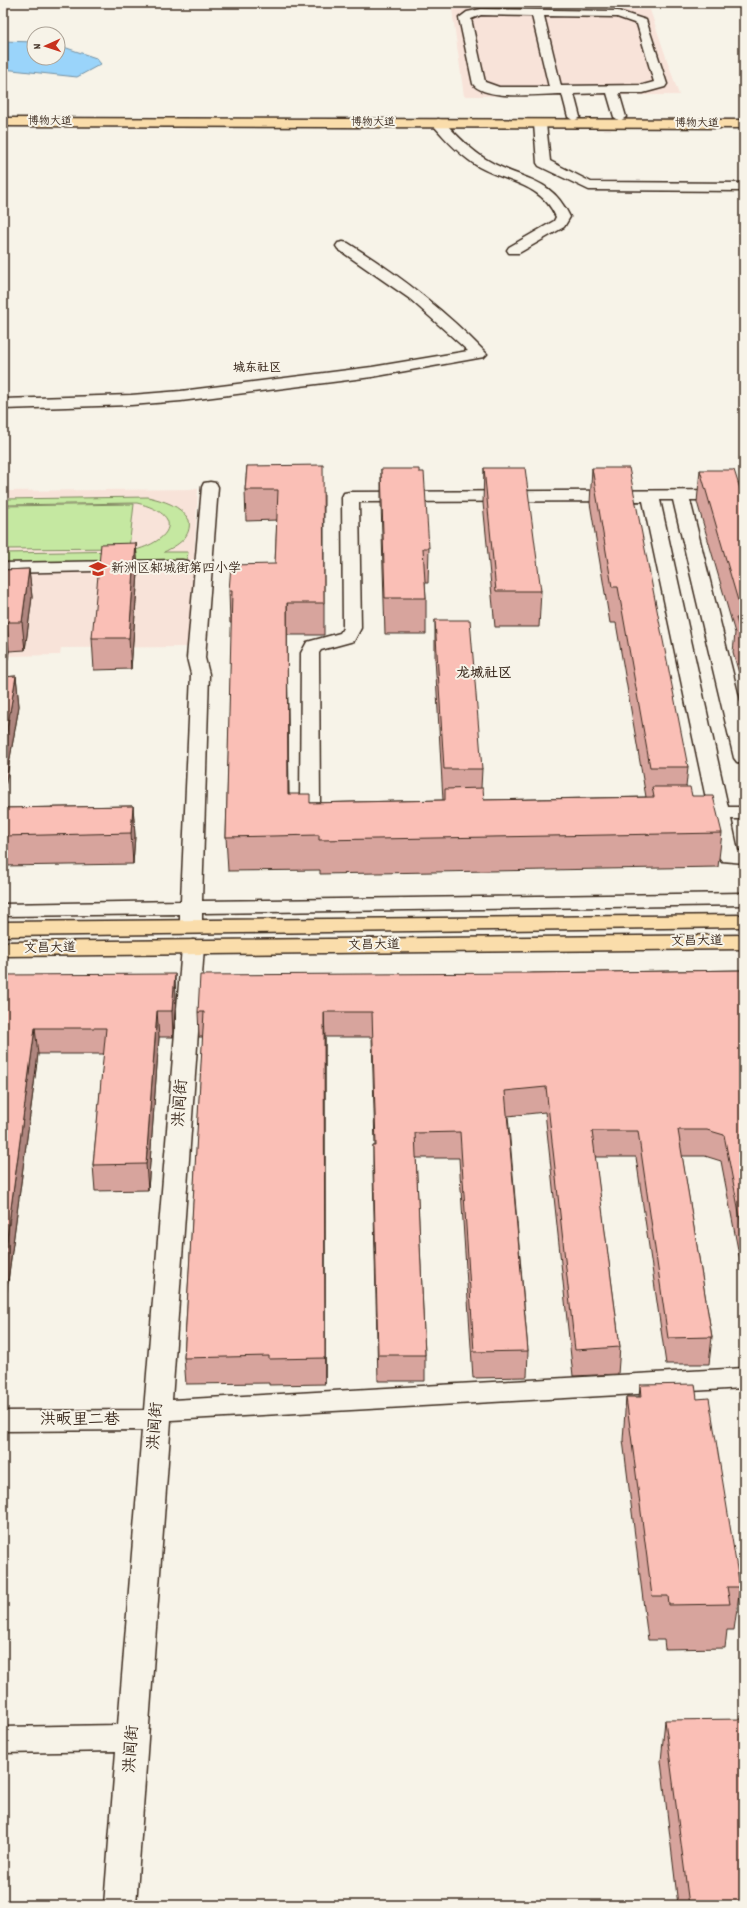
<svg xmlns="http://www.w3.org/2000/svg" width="747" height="1908" viewBox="0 0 747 1908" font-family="Dekko,'LXGW WenKai TC',sans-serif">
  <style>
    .built { fill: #f8e3d9 }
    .green { fill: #c5e8a1; stroke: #808960 }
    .water { fill: #9ad4fa; stroke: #7490a2 }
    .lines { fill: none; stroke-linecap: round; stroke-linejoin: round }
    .minor-casing { stroke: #3b2a1e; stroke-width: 3 }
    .major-casing { stroke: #3b2a1e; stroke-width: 3 }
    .minor { fill: #f7f3e8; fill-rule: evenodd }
    .major { fill: #faddab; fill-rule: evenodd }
    .wall { fill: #d7a49d; stroke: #3b2a1e }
    .shaded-wall { fill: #af867f; stroke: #3b2a1e }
    .building { fill: #fabfb6; stroke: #3b2a1e }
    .labels { text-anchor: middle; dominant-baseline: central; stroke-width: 4; stroke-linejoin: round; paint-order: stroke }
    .far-street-label { font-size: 11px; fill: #3b2a1e; stroke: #f7f3e8 }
    .far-neighbourhood-label { font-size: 12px; font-weight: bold; fill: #3b2a1e; stroke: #f7f3e8 }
    .poi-label { font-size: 13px; fill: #3b2a1e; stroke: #f7f3e8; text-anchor: start }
    .street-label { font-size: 13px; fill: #3b2a1e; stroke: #f7f3e8 }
    .neighbourhood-label { font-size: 14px; font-weight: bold; fill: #3b2a1e; stroke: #f7f3e8 }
    .near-street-label { font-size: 16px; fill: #3b2a1e; stroke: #f7f3e8 }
  </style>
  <rect width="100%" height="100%" fill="#f7f3e8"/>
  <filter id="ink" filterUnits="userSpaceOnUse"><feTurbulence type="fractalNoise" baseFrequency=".025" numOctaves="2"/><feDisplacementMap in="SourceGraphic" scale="8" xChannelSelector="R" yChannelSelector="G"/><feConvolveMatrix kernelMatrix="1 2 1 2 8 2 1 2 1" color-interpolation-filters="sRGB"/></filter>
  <g filter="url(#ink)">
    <path class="built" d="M 452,9 L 650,10 L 679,95 L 464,96 Z
      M 198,489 L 189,647 L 61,648 L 60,655 L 3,656 L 3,491 Z"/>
    <path class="green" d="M 148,497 C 164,501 180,505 189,520 C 192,537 178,545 164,552 L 188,552 L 187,560 L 3,563 L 3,553 L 132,551 C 172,541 186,515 137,503 L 3,505 L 3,499 Z
      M 134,504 L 129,548 L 3,549 L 3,506 Z"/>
    <path class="water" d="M 3,41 L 34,42 L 34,58 L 58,58 L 58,45 L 96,58 L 101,64 L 77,77 L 3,69 Z"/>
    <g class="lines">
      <g class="minor-casing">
        <path id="minor" d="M 481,9 L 618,11 L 646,20 L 667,84 L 665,87 L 643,93 L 619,93 L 626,117 L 620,121 L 614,117 L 607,93 L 574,94 L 580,117 L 574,121 L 568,117 L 562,94 C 542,94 485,101 473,84 L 459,18 L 467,12 ZM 481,15 L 532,16 L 549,87 L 499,87 L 485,82 L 471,19 ZM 544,16 L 617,17 L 637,24 L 654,82 L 643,85 L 561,86 Z
          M 438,119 L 442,120 C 457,135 471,151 489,161 C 523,181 551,176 570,217 L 564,227 L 519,253 L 509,253 L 507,250 L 509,247 L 554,221 L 556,217 C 541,183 508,183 479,167 C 461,156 447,141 434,126 L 432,123 Z
          M 540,120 L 546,124 L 550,161 L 591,182 L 744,183 L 744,191 L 589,190 L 539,166 L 537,163 L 534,124 Z
          M 343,242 L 348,243 C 398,274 443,309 484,351 L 487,354 L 484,357 L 372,377 L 181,401 L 131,405 L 3,409 L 3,399 L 131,395 L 181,391 L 372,367 L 468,351 L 410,299 L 338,249 L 336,246 L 338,243 Z
          M 210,482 L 216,483 L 218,487 L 205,658 L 209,674 L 202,901 L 744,893 L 744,905 L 202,913 L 202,921 L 199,926 L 191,927 L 183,926 L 180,921 L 180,914 L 3,916 L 3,904 L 181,901 L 191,674 L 187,658 L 202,487 L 204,483 Z
          M 744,490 L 744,500 L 690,500 L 744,718 L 744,764 L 737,762 L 734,758 L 673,500 L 660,500 L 728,807 L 744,807 L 744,819 L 731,819 L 738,851 L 744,851 L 744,863 L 722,861 L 719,857 L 711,820 L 687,820 L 680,818 L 677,814 L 680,810 L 708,808 L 643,501 L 359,502 L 361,628 L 354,641 L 321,650 L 319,653 L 320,804 L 328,810 L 340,812 L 343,816 L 340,820 C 324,824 309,819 300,805 L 301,653 L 307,642 L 340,633 L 343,628 L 342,497 L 344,493 L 350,492 Z
          M 182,560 L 188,561 L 191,565 L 188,569 L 3,573 L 3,563 Z
          M 193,940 L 201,942 L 204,947 L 172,1400 L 744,1368 L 744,1388 L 171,1420 L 136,1905 L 104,1905 L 116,1751 L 3,1753 L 3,1727 L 118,1725 L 142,1430 L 3,1431 L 3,1411 L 144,1410 L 182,947 L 185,942 Z"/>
      </g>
      <g class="major-casing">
        <path id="major" d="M 3,118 L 744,120 L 744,128 L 3,126 Z
          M 744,915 L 744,927 L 3,936 L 3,922 Z
          M 744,935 L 744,949 L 3,956 L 3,942 Z"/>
      </g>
      <use href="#minor" class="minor"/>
      <use href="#major" class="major"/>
    </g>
    <path class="wall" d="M 247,466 L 324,495 L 324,635 L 287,635 L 289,794 L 310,803 L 443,800 L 435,657 L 435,620 L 482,769 L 481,788 L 484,800 L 646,797 L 616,623 L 610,623 L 590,503 L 592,468 L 688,767 L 686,787 L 692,796 L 722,833 L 718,867 L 320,874 L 320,870 L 228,871 L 226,837 L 232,623 L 230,623 L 229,591 L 275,564 L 277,520 L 246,521 L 245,490 Z
      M 484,468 L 541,591 L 539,627 L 495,627 L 483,503 Z
      M 381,469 L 429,548 L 428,583 L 425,583 L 426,598 L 426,634 L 385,634 L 381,503 Z
      M 700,470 L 744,501 L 744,691 L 733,652 L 735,633 L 697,502 Z
      M 136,543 L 138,573 L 131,669 L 94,670 L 92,638 Z
      M 29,569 L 32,597 L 25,650 L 9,651 L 5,677 L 16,676 L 19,706 L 4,793 L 3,793 L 3,570 Z
      M 133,806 L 135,836 L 133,864 L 3,866 L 3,808 Z
      M 744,970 L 744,1281 L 721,1161 L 705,1156 L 682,1156 L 712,1337 L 709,1364 L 666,1364 L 636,1157 L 595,1157 L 620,1347 L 618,1374 L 573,1376 L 545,1112 L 508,1116 L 528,1351 L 527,1377 L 473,1378 L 459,1158 L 416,1158 L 425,1355 L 425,1381 L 378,1381 L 373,1172 L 373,1146 L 375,1146 L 372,1037 L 325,1037 L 325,1384 L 269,1385 L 269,1383 L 186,1384 L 184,1358 L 203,1037 L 199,1037 L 198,1012 L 533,973 Z
      M 3,975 L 176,1000 L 173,1037 L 159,1037 L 148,1190 L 95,1191 L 93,1165 L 104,1054 L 38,1054 L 3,1319 Z
      M 640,1385 L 697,1399 L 740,1587 L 734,1630 L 727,1630 L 725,1648 L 665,1649 L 664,1640 L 648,1640 L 623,1440 L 626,1397 L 639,1397 Z
      M 665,1720 L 744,1905 L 678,1905 L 661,1761 Z"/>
    <path class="shaded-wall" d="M 136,543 L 138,573 L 131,669 L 129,638 Z
      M 29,569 L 32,597 L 25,650 L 22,622 Z
      M 287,603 L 287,635 L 289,828 L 288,794 Z
      M 7,622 L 9,651 L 3,685 L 3,641 Z
      M 16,676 L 19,706 L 4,793 L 3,779 L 3,753 Z
      M 133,806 L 135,836 L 133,864 L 131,833 Z
      M 175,974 L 176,1000 L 173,1037 L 172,1011 Z
      M 157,1011 L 159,1037 L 148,1190 L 146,1164 Z
      M 324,1012 L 325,1037 L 325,1384 L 325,1358 Z
      M 35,1028 L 38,1054 L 3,1319 L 3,1268 Z"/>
    <path class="building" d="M 323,465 L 324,603 L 287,603 L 288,794 L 310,794 L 310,803 L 445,800 L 445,789 L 483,788 L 484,800 L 654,797 L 652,787 L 690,787 L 692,796 L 713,796 L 722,833 L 319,840 L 319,835 L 226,837 L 232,591 L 229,591 L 231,565 L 275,564 L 278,490 L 245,490 L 247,466 Z
      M 484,468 L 525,468 L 541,591 L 496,591 Z
      M 592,468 L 629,468 L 688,767 L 650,767 L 618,587 L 612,587 Z
      M 381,469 L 419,469 L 419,472 L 424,472 L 429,548 L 423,548 L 426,598 L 385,598 Z
      M 700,470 L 734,470 L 744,501 L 744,645 L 736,618 L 743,618 Z
      M 136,543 L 129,638 L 92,638 L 101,544 Z
      M 29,569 L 22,622 L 7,622 L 3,641 L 3,570 Z
      M 435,620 L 470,620 L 482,769 L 444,769 Z
      M 16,676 L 3,753 L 3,677 Z
      M 133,806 L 131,833 L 3,836 L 3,808 Z
      M 744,970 L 744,1238 L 724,1135 L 707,1130 L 678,1130 L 712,1337 L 668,1338 L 638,1131 L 592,1131 L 620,1347 L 575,1350 L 546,1087 L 505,1091 L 528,1351 L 474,1352 L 460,1132 L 415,1133 L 425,1355 L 378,1355 L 373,1146 L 376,1146 L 372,1012 L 324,1012 L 325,1358 L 269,1359 L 269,1356 L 184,1358 L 204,1012 L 198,1012 L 200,975 L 533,973 Z
      M 175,974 L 172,1011 L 157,1011 L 146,1164 L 93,1165 L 106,1028 L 35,1028 L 3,1268 L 3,975 Z
      M 695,1384 L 697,1399 L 709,1398 L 740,1587 L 727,1587 L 730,1604 L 669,1605 L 668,1596 L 652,1596 L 626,1397 L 641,1397 L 640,1385 Z
      M 743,1719 L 744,1723 L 744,1905 L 689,1905 L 665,1720 Z"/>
  </g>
  <defs>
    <g id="school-bare" transform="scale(1.38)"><path d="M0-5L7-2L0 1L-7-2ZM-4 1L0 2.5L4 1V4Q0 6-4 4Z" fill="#c8321e" stroke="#f7f3e8" stroke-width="2.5" paint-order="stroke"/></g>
  </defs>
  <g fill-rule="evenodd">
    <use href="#school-bare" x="98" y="569"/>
  </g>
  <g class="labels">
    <g class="far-street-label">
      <text x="50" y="122">博物大道</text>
      <text x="373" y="123">博物大道</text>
      <text x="697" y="124">博物大道</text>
    </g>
    <g class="far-neighbourhood-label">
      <text x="257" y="368">城东社区</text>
    </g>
    <g class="poi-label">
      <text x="111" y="569">新洲区邾城街第四小学</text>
    </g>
    <g class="street-label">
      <text transform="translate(697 942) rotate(-1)">文昌大道</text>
      <text transform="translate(374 946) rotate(-1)">文昌大道</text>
      <text transform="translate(50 949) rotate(-1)">文昌大道</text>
    </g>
    <g class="neighbourhood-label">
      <text x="484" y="674">龙城社区</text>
    </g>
    <g class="near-street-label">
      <text transform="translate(181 1103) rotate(-86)">洪闾街</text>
      <text x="80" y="1420">洪畈里二巷</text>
      <text transform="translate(156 1426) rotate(-86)">洪闾街</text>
      <text transform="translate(132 1749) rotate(-86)">洪闾街</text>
    </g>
  </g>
  <rect width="747" height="1908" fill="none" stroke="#f7f3e8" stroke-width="16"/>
  <rect x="8" y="8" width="731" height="1892" fill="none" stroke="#3b2a1e" stroke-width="1.5" filter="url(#ink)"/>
  <g transform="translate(46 46) rotate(267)"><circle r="19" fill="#f7f3e8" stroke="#aca397"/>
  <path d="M0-3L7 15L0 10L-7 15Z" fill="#c8321e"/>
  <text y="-6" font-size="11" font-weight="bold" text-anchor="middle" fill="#3b2a1e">N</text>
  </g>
</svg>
